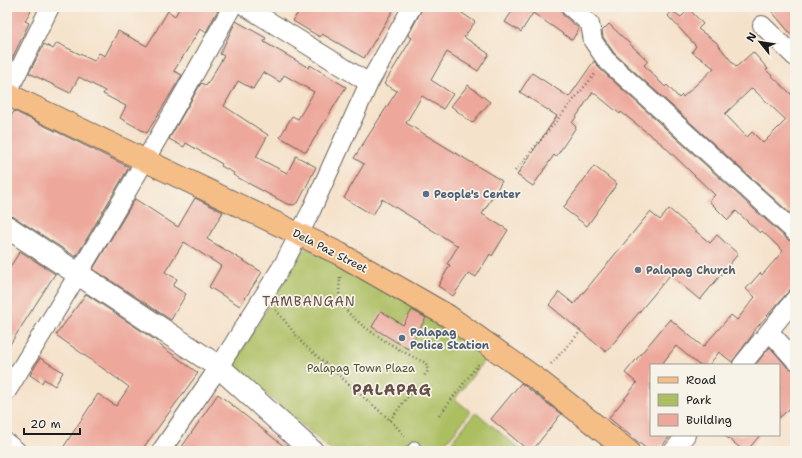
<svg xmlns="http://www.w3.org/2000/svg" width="802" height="458" viewBox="0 0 802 458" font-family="'Shantell Sans',sans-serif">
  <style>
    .green { fill: #abbe61; stroke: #646d3e }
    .building { fill: #eda89b; fill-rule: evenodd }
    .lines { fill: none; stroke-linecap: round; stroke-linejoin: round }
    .service-casing { stroke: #686159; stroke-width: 11 }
    .minor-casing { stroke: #686159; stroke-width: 20 }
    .tertiary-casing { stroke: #686159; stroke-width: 24 }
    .primary-casing { stroke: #686159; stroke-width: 24 }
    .path { stroke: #686159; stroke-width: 2.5; stroke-dasharray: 1 3; stroke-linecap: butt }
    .service { stroke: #fff; stroke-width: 9 }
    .minor { stroke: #fff; stroke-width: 18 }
    .tertiary { stroke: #fff; stroke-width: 22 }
    .primary { stroke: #f6be87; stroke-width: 22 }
    .service-dot { fill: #5c6f8a; stroke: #f7f3e8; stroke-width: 1.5 }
    .worship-dot { fill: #6b7280; stroke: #f7f3e8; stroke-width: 1.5 }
    .labels { text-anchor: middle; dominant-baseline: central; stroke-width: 3.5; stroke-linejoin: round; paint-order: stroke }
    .service-label { font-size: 11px; font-weight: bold; fill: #4e5e75; stroke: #f7f3e8; text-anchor: start }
    .street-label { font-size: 11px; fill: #1c1c1c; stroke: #f7f3e8 }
    .worship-label { font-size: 11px; font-weight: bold; fill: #5b616d; stroke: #f7f3e8; text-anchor: start }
    .park-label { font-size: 11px; fill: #4e5534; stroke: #f7f3e8 }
    .quarter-label { font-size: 13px; letter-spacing: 1px; fill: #654d48; stroke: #f7f3e8 }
    .district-label { font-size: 15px; font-weight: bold; letter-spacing: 1px; fill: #654d48; stroke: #f7f3e8 }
  </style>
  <rect width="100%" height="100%" fill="#f7f3e8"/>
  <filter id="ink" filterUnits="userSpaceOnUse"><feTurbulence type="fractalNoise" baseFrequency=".025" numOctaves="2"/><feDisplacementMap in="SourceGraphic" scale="8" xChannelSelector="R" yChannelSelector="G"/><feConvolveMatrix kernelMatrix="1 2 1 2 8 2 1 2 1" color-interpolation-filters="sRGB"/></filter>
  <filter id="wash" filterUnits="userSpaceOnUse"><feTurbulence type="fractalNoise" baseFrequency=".012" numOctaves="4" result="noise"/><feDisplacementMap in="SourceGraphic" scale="16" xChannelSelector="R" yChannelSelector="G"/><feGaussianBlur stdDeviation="0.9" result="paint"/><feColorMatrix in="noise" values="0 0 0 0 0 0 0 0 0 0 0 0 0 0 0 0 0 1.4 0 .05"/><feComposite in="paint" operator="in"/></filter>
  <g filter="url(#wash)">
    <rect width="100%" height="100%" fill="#f5e2cb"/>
    <path class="green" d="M 307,248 L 431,315 L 487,357 L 455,399 L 471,412 L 439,451 L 332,451 L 233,365 L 300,254 Z
      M 476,412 L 522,451 L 464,451 L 452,441 Z"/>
    <g id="blocks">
      <path class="building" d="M 7,7 L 33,7 L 25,21 L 29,23 L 10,63 L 7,62 Z
        M 180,7 L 213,7 L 218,10 L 206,32 L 200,29 L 174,71 L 182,75 L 147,133 L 120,118 L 126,106 L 103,94 L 105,91 L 79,77 L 70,93 L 29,73 L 44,44 L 53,49 L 57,43 L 94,61 L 99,53 L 105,56 L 118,31 L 147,46 L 168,11 L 175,16 Z
        M 301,7 L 395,7 L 364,58 L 322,34 L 320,37 L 293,21 Z
        M 423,7 L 454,7 L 462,13 L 475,22 L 464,37 L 489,54 L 478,71 L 447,52 L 431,80 L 453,94 L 443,109 L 422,96 L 406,123 L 502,181 L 482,214 L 508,230 L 492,256 L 490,254 L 476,277 L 469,273 L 453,296 L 438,286 L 450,265 L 447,264 L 458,246 L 382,199 L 373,215 L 344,198 L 364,164 L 354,158 L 397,91 L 384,84 L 412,38 L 408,36 Z
        M 515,7 L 560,7 L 563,15 L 579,29 L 572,40 L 533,13 L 521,32 L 505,22 Z
        M 768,7 L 795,7 L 795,39 Z
        M 689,9 L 703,24 L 698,29 L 716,42 L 736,67 L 753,52 L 768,69 L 766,70 L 795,98 L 795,218 L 614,53 L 603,37 L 602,31 L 609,24 L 648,61 L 644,65 L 665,87 L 667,85 L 679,98 L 682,95 L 683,97 L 714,68 L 692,52 L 696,46 L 668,16 L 672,11 L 681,17 ZM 752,88 L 786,120 L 763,143 L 752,132 L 747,137 L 725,114 Z
        M 236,21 L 266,38 L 264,42 L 309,68 L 310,65 L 346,87 L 306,152 L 280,137 L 292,116 L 298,119 L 314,92 L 284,75 L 280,82 L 263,72 L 253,89 L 238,81 L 224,106 L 268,135 L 256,157 L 287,173 L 296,156 L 316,167 L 299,201 L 294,205 L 287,204 L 233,175 L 234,173 L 221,166 L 222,164 L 186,143 L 184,147 L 169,139 L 200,85 L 202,83 L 206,86 L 224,56 L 220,54 Z
        M 594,61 L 599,68 L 788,240 L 795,242 L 795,284 L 752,333 L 753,334 L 732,362 L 719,352 L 709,365 L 699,365 L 676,346 L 661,365 L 651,365 L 651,435 L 671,435 L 658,451 L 649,451 L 609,418 L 637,383 L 625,373 L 670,319 L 703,347 L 731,315 L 737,320 L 755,297 L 746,289 L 760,273 L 762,275 L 783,251 L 762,231 L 760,233 L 736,211 L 728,220 L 709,201 L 715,195 L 694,175 L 663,145 L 621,112 L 620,114 L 593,92 L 572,123 L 576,127 L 556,157 L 554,155 L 533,186 L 517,175 L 557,116 L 520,92 L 532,73 L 569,97 Z
        M 468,85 L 490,102 L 472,123 L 451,106 Z
        M 14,111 L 129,167 L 76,257 L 14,217 L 7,215 L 7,125 Z
        M 594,166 L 617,184 L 587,226 L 563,208 Z
        M 195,198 L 223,212 L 207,239 L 262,272 L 240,306 L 209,287 L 221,266 L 184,242 L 165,272 L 177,279 L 173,286 L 186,294 L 171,320 L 93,269 L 135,199 L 178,227 Z
        M 669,209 L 710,243 L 717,235 L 738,254 L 700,300 L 670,275 L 606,352 L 549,305 L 559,292 L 574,304 L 650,212 L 660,220 Z
        M 20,251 L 55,274 L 7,349 L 7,272 Z
        M 86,294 L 158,342 L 157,343 L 198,373 L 141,451 L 61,451 L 98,394 L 116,406 L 129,387 L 56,335 Z
        M 412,310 L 426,318 L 408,349 L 372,327 L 381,311 L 403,325 Z
        M 770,347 L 787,367 L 795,370 L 795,404 L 779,418 L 779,365 L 755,365 Z
        M 40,358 L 63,372 L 55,386 L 44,379 L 42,383 L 30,375 Z
        M 521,383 L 561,414 L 532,451 L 529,451 L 491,419 Z
        M 218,394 L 290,451 L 179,451 Z
        M 724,435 L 760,435 L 747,451 L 744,451 Z"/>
    </g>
  </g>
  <g filter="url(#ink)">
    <use href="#blocks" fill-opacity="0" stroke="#686159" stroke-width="1"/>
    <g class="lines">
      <g class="service-casing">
        <path id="service" d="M 410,451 L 415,446"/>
      </g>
      <g class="minor-casing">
        <path id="minor" d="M 246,7 L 369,83
          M 570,7 L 590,24 L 593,41 L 606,60 L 795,232
          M 762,25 L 795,57
          M 7,94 L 50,7
          M 769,331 L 795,360
          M 742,365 L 795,299
          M 7,391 C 85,265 160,137 232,7
          M 7,443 L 17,451
          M 161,451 L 219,367 L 284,263 L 311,211 L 369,83 L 412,7
          M 673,451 L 686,435"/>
      </g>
      <g class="tertiary-casing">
        <path id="tertiary" d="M 7,227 L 219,367 L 312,451"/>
      </g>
      <g class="primary-casing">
        <path id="primary" d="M 7,94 L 340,254 L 448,316 L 538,380 L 628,451"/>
      </g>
      <path class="path" d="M 515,171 L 595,74
        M 340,277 C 340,284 338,293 340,299 C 344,320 407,355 426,363 L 428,371 L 424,376
        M 276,310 L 303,344 L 390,420 L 406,437
        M 551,364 L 581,331
        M 439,416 L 480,362
        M 390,420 L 415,387"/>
      <use href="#service" class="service"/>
      <use href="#minor" class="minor"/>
      <use href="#tertiary" class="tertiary"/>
      <use href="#primary" class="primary"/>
    </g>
  </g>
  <g class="service-dot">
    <circle cx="426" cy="194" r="4"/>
    <circle cx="402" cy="338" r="4"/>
  </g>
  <circle class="worship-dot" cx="638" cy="270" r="4"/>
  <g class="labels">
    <g class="service-label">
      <text x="434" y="194">People's Center</text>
      <text x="410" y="332">Palapag<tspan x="410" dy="13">Police Station</tspan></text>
    </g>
    <g class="street-label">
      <text transform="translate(330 251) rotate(27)">Dela Paz Street</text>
    </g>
    <g class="worship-label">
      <text x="646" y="270">Palapag Church</text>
    </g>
    <g class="park-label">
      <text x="361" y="368">Palapag Town Plaza</text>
    </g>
    <g class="quarter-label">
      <text x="309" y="301">TAMBANGAN</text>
    </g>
    <g class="district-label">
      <text x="392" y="390">PALAPAG</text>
    </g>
  </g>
  <rect width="802" height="458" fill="none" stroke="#f7f3e8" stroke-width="24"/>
  <rect x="650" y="364" width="130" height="72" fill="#f7f3e8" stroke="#9f9d96"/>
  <rect x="658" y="377" width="20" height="6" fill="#f6be87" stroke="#9f9d96"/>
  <text x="686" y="384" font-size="12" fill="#1c1c1c">Road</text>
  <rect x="658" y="394" width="20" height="12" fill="#abbe61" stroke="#9f9d96"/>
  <text x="686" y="404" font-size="12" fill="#1c1c1c">Park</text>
  <rect x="658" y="414" width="20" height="12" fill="#eda89b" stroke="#9f9d96"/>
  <text x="686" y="424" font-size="12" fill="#1c1c1c">Building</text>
  <g transform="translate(760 42) rotate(300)" stroke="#f7f3e8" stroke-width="3" paint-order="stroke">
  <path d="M0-3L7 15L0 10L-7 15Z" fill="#1c1c1c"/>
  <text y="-6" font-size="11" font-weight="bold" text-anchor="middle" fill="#1c1c1c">N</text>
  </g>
  <path d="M24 428v6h56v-6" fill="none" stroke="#1c1c1c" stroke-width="2"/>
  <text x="30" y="428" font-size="12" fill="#1c1c1c" stroke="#f7f3e8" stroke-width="3" paint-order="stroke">20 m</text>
</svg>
